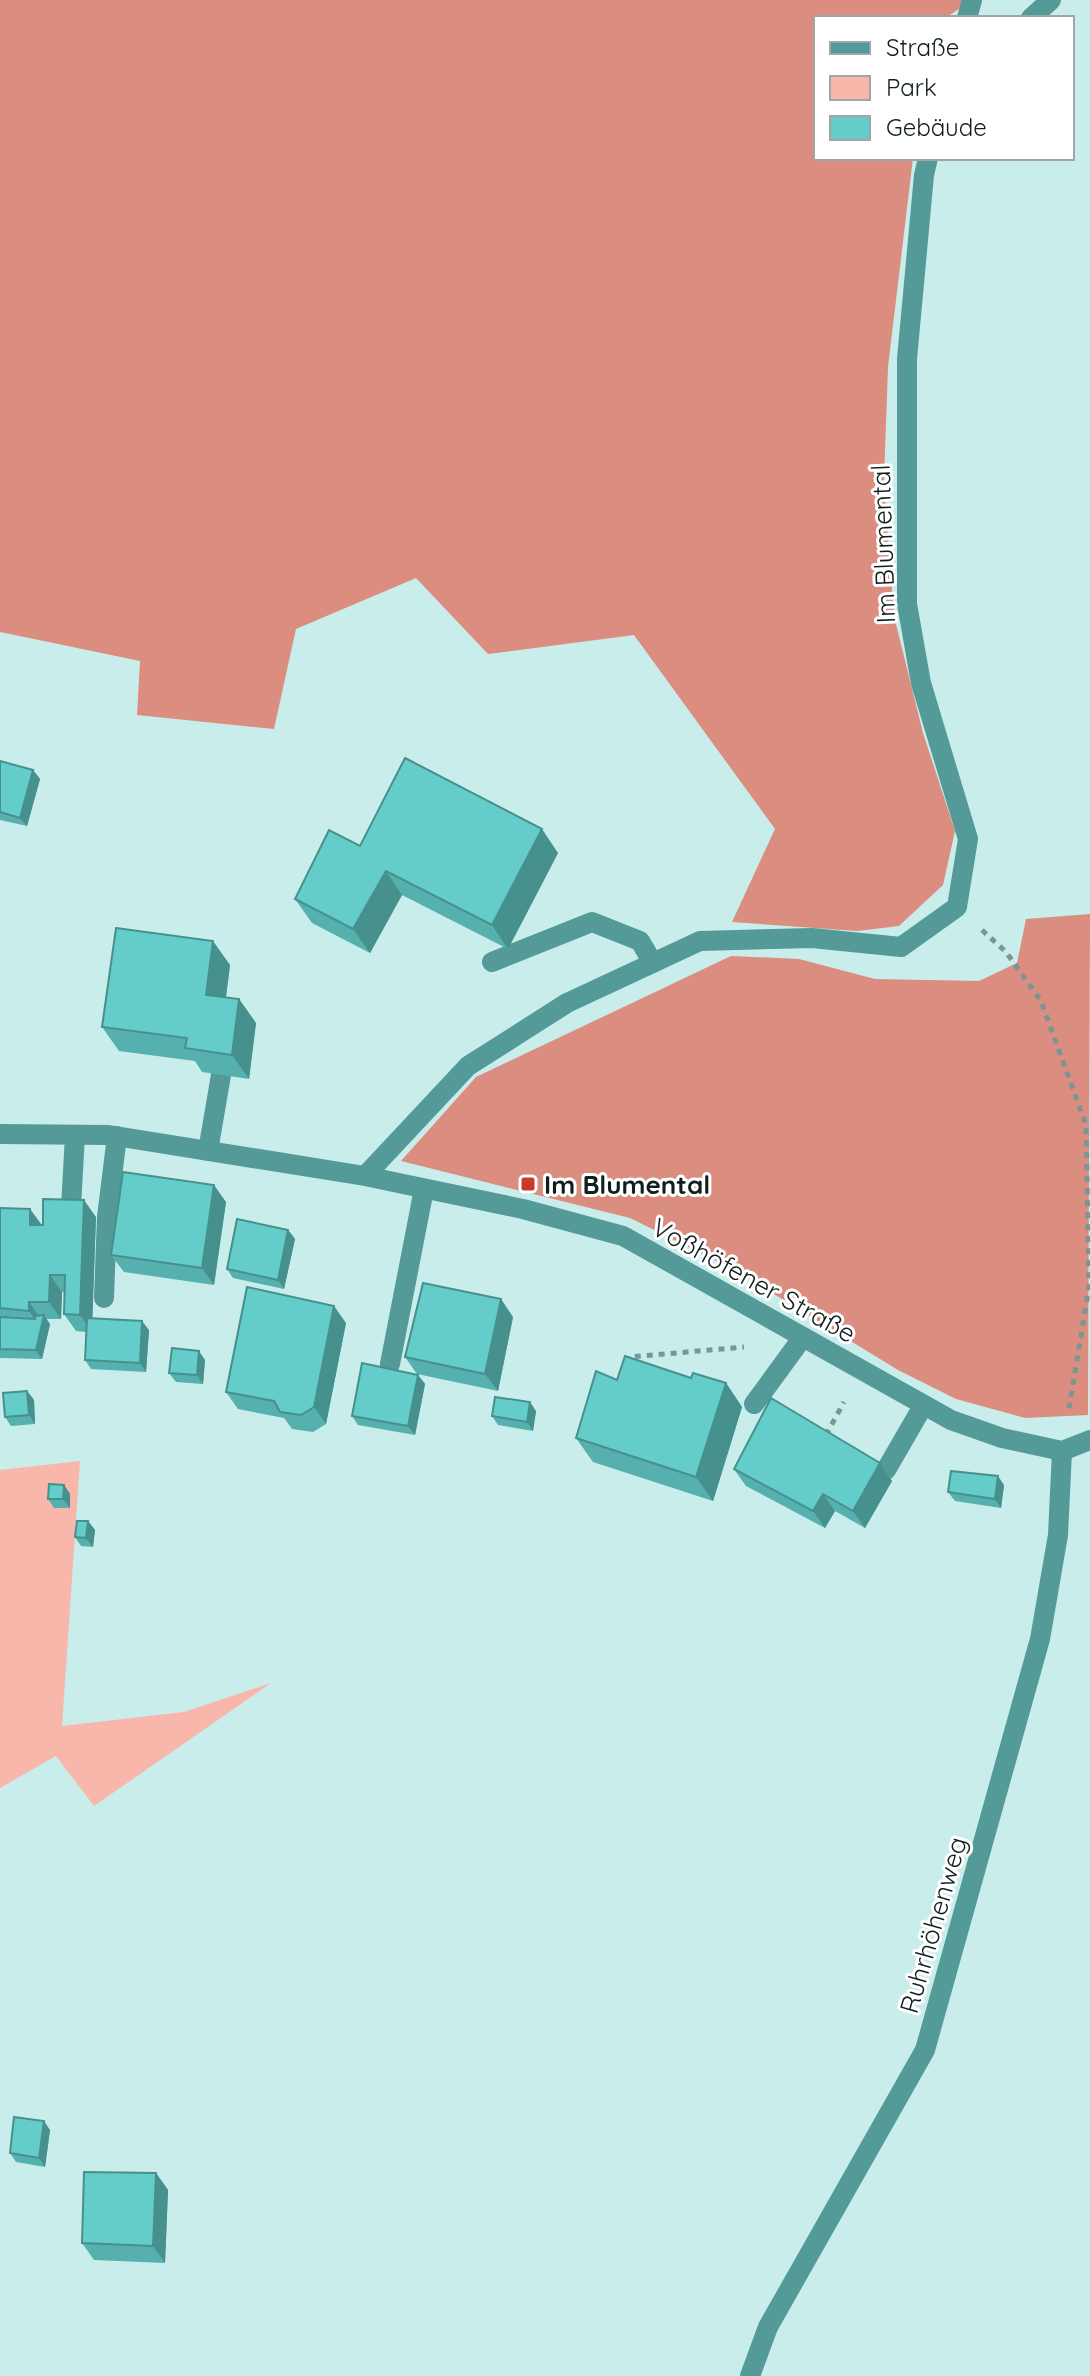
<svg xmlns="http://www.w3.org/2000/svg" width="1090" height="2376" viewBox="0 0 1090 2376" font-family="Quicksand,sans-serif">
  <style>
    .green { fill: #f9b7ab }
    .forest { fill: #db8d80 }
    .lines { fill: none; stroke-linecap: round; stroke-linejoin: round }
    .path { stroke: #7b9594; stroke-width: 5; stroke-dasharray: 6 6; stroke-linecap: butt }
    .service { stroke: #549a98; stroke-width: 20 }
    .minor { stroke: #549a98; stroke-width: 20 }
    .tertiary { stroke: #549a98; stroke-width: 20 }
    .wall { fill: #56b0ae }
    .shaded-wall { fill: #46908d }
    .building { fill: #64cdca; stroke: #46908d; stroke-width: 2 }
    .poi-dot { fill: #c63a2a; stroke: #fff; stroke-width: 3 }
    .labels { text-anchor: middle; dominant-baseline: central; stroke-width: 6; stroke-linejoin: round; paint-order: stroke }
    .street-label { font-size: 26px; fill: #111e1e; stroke: #fff }
    .poi-label { font-size: 26px; font-weight: bold; fill: #111e1e; stroke: #fff; text-anchor: start }
  </style>
  <rect width="100%" height="100%" fill="#c9edeb"/>
  <path class="green" d="M 80,1461 L 62,1726 L 184,1712 L 271,1683 L 94,1806 L 56,1756 L 0,1788 L 0,1470 Z"/>
  <path class="forest" d="M 0,0 L 973,0 L 945,18 L 816,18 L 816,158 L 913,158 L 888,367 L 884,479 L 894,616 L 923,733 L 955,831 L 943,885 L 899,926 L 857,931 L 732,922 L 775,829 L 634,635 L 488,654 L 416,578 L 296,629 L 274,729 L 137,715 L 140,661 L 0,632 Z
    M 1090,914 L 1088,1415 L 1025,1418 L 956,1399 L 898,1370 L 733,1269 L 630,1218 L 401,1161 L 476,1077 L 731,956 L 799,959 L 875,979 L 979,981 L 1017,963 L 1026,919 Z"/>
  <g class="lines">
    <path class="path" d="M 982,930 L 1006,952 L 1041,1001 L 1086,1125 L 1089,1287 L 1069,1408
      M 626,1363 L 630,1357 L 744,1347
      M 826,1435 L 844,1402"/>
    <path class="service" d="M 492,962 L 592,922 L 640,941 L 653,963
      M 208,1151 L 221,1075
      M 71,1207 L 75,1135
      M 104,1298 L 107,1217 L 117,1136
      M 390,1364 L 424,1189
      M 754,1404 L 803,1337
      M 886,1470 L 923,1406"/>
    <path class="minor" d="M 967,18 L 972,0
      M 1031,18 L 1051,0
      M 365,1176 L 468,1066 L 567,1003 L 700,941 L 812,938 L 901,947 L 957,907 L 968,839 L 921,683 L 907,604 L 907,359 L 924,175 L 928,158
      M 750,2376 L 768,2327 L 925,2050 L 1040,1639 L 1058,1535 L 1062,1451"/>
    <path class="tertiary" d="M 0,1134 L 109,1135 L 365,1176 L 523,1209 L 623,1236 L 951,1420 L 1002,1438 L 1062,1451 L 1090,1440"/>
  </g>
  <path class="wall" d="M 0,761 L 33,770 L 40,779 L 27,826 L 0,820 Z
    M 360,846 L 558,853 L 508,949 L 402,895 L 370,953 L 312,923 L 295,899 Z
    M 230,965 L 226,997 L 239,999 L 256,1023 L 249,1079 L 202,1072 L 195,1061 L 119,1051 L 102,1027 Z
    M 226,1202 L 214,1285 L 124,1272 L 111,1255 Z
    M 0,1208 L 30,1209 L 42,1225 L 96,1217 L 92,1318 L 149,1330 L 146,1372 L 91,1369 L 85,1360 L 86,1332 L 76,1331 L 64,1314 L 64,1292 L 62,1292 L 61,1319 L 46,1319 L 50,1324 L 42,1359 L 0,1358 Z
    M 288,1230 L 295,1239 L 284,1289 L 233,1278 L 227,1269 Z
    M 513,1317 L 498,1391 L 417,1374 L 405,1357 Z
    M 346,1323 L 326,1424 L 313,1432 L 292,1429 L 284,1418 L 238,1409 L 226,1392 Z
    M 205,1360 L 203,1384 L 176,1382 L 169,1373 Z
    M 418,1375 L 425,1384 L 415,1435 L 358,1425 L 352,1416 Z
    M 691,1378 L 726,1383 L 742,1407 L 713,1501 L 593,1462 L 576,1438 L 617,1380 Z
    M 27,1391 L 34,1400 L 35,1424 L 11,1426 L 5,1417 Z
    M 536,1411 L 533,1431 L 498,1425 L 492,1416 Z
    M 880,1463 L 892,1481 L 865,1528 L 835,1511 L 825,1528 L 746,1486 L 734,1469 Z
    M 64,1485 L 70,1494 L 70,1508 L 54,1508 L 48,1499 Z
    M 1004,1485 L 1001,1508 L 955,1501 L 948,1492 Z
    M 88,1521 L 95,1530 L 93,1547 L 81,1546 L 75,1537 Z
    M 50,2130 L 45,2167 L 16,2162 L 10,2153 Z
    M 156,2173 L 168,2190 L 165,2263 L 94,2260 L 82,2243 Z"/>
  <path class="shaded-wall" d="M 33,770 L 40,779 L 27,826 L 20,818 Z
    M 542,829 L 558,853 L 508,949 L 492,925 Z
    M 386,871 L 402,895 L 370,953 L 353,929 Z
    M 213,941 L 230,965 L 223,1019 L 206,995 Z
    M 239,999 L 256,1023 L 249,1079 L 232,1055 Z
    M 214,1185 L 226,1202 L 214,1285 L 202,1268 Z
    M 84,1200 L 96,1217 L 92,1332 L 80,1315 Z
    M 30,1209 L 42,1226 L 30,1225 Z
    M 288,1230 L 295,1239 L 284,1289 L 278,1280 Z
    M 50,1275 L 62,1292 L 61,1319 L 49,1302 Z
    M 501,1299 L 513,1317 L 498,1391 L 485,1374 Z
    M 29,1302 L 41,1319 L 44,1315 L 50,1324 L 42,1359 L 36,1350 L 41,1328 L 29,1311 Z
    M 334,1306 L 346,1323 L 326,1424 L 314,1407 Z
    M 142,1321 L 149,1330 L 146,1372 L 140,1363 Z
    M 199,1351 L 205,1360 L 203,1384 L 197,1375 Z
    M 418,1375 L 425,1384 L 415,1435 L 408,1426 Z
    M 726,1383 L 742,1407 L 713,1501 L 696,1477 Z
    M 27,1391 L 34,1400 L 35,1424 L 29,1415 Z
    M 530,1402 L 536,1411 L 533,1431 L 527,1422 Z
    M 880,1463 L 892,1481 L 865,1528 L 853,1511 Z
    M 998,1476 L 1004,1485 L 1001,1508 L 995,1499 Z
    M 64,1485 L 70,1494 L 70,1508 L 63,1499 Z
    M 823,1494 L 835,1511 L 825,1528 L 813,1511 Z
    M 88,1521 L 95,1530 L 93,1547 L 86,1538 Z
    M 44,2121 L 50,2130 L 45,2167 L 39,2158 Z
    M 156,2173 L 168,2190 L 165,2263 L 153,2246 Z"/>
  <path class="building" d="M 405,758 L 542,829 L 492,925 L 386,871 L 353,929 L 295,899 L 329,830 L 360,846 Z
    M 0,761 L 33,770 L 20,818 L 0,812 Z
    M 116,928 L 213,941 L 206,995 L 239,999 L 232,1055 L 185,1048 L 187,1038 L 102,1027 Z
    M 123,1172 L 214,1185 L 202,1268 L 111,1255 Z
    M 43,1199 L 84,1200 L 80,1315 L 64,1314 L 65,1275 L 50,1275 L 49,1302 L 29,1302 L 29,1311 L 0,1308 L 0,1208 L 30,1209 L 30,1225 L 43,1225 Z
    M 237,1219 L 288,1230 L 278,1280 L 227,1269 Z
    M 423,1283 L 501,1299 L 485,1374 L 405,1357 Z
    M 247,1287 L 334,1306 L 314,1407 L 301,1415 L 280,1412 L 274,1401 L 226,1392 Z
    M 44,1315 L 36,1350 L 0,1349 L 0,1317 L 35,1319 L 35,1316 Z
    M 87,1318 L 142,1321 L 140,1363 L 85,1360 Z
    M 172,1348 L 199,1351 L 197,1375 L 169,1373 Z
    M 625,1356 L 691,1378 L 693,1373 L 726,1383 L 696,1477 L 576,1438 L 596,1371 L 617,1380 Z
    M 362,1363 L 418,1375 L 408,1426 L 352,1416 Z
    M 27,1391 L 29,1415 L 5,1417 L 3,1393 Z
    M 495,1397 L 530,1402 L 527,1422 L 492,1416 Z
    M 771,1398 L 880,1463 L 853,1511 L 823,1494 L 813,1511 L 734,1469 Z
    M 951,1471 L 998,1476 L 995,1499 L 948,1492 Z
    M 49,1484 L 64,1485 L 63,1499 L 48,1499 Z
    M 77,1521 L 88,1521 L 86,1538 L 75,1537 Z
    M 14,2117 L 44,2121 L 39,2158 L 10,2153 Z
    M 84,2172 L 156,2173 L 153,2246 L 82,2243 Z"/>
  <rect class="poi-dot" x="520" y="1176" width="16" height="16" rx="4"/>
  <g class="labels">
    <g class="street-label">
      <text transform="translate(883 544) rotate(-92)">Im Blumental</text>
      <text transform="translate(754 1280) rotate(29)">Voßhöfener Straße</text>
      <text transform="translate(933 1925) rotate(-74)">Ruhrhöhenweg</text>
    </g>
    <g class="poi-label">
      <text x="544" y="1184">Im Blumental</text>
    </g>
  </g>
  <rect x="814" y="16" width="260" height="144" fill="#ffffff" stroke="#a0a5a5" stroke-width="2"/>
  <rect x="830" y="42" width="40" height="12" fill="#549a98" stroke="#a0a5a5" stroke-width="2"/>
  <text x="886" y="56" font-size="24" fill="#111e1e">Straße</text>
  <rect x="830" y="76" width="40" height="24" fill="#f9b7ab" stroke="#a0a5a5" stroke-width="2"/>
  <text x="886" y="96" font-size="24" fill="#111e1e">Park</text>
  <rect x="830" y="116" width="40" height="24" fill="#64cdca" stroke="#a0a5a5" stroke-width="2"/>
  <text x="886" y="136" font-size="24" fill="#111e1e">Gebäude</text>
</svg>
